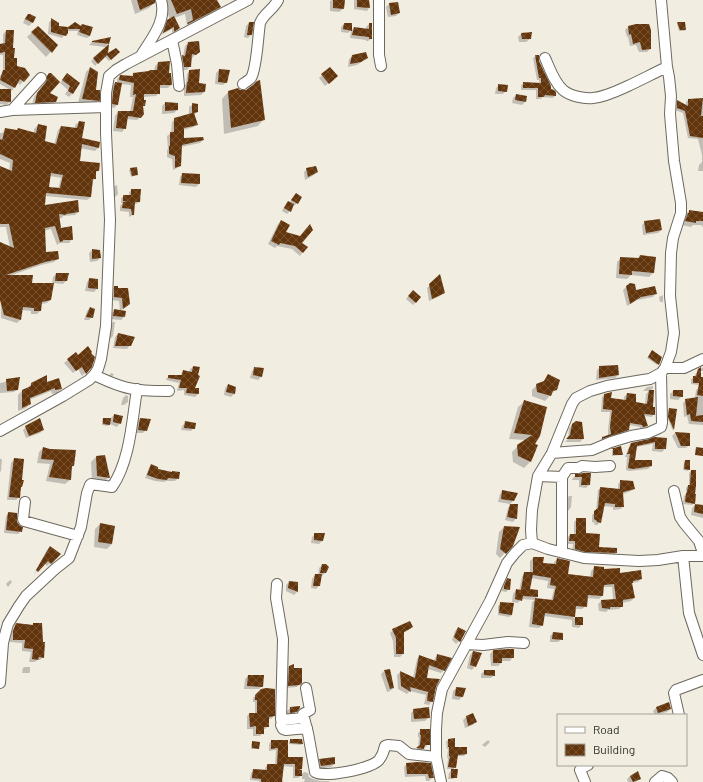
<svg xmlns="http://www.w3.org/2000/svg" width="703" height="782" viewBox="0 0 703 782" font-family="Barlow,sans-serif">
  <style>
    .shadow { fill: #0003; fill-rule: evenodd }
    .building { fill: url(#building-cross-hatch); fill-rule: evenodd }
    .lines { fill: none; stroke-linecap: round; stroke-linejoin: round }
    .minor-casing { stroke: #6d695f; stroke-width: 12 }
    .minor { stroke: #fff; stroke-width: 10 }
  </style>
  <defs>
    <pattern id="building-cross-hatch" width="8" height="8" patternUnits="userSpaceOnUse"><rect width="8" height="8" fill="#63350c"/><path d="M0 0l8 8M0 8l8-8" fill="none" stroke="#765130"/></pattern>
  </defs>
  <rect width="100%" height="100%" fill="#f2ede1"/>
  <path class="shadow" d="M 131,0 L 154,0 L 154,3 L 149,8 L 135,14 Z
    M 163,0 L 216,0 L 220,7 L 213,13 L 183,29 L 187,25 L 185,14 L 174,18 L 179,28 L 172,33 L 172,29 L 161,35 L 165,24 L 170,20 Z
    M 332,0 L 344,0 L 343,9 L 339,12 L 330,11 L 330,1 Z
    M 354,0 L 368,0 L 369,8 L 367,11 L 354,9 Z
    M 397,3 L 399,13 L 396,16 L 388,17 L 386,7 L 389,4 Z
    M 28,15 L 34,17 L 32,23 L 29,26 L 23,23 L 25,18 Z
    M 51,20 L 58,27 L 68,28 L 80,26 L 82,25 L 90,36 L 87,38 L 77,35 L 78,31 L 67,31 L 62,38 L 48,34 L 49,22 Z
    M 249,23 L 251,35 L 248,38 L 244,37 L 246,26 Z
    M 678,23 L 685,30 L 684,31 L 679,31 L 677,24 Z
    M 344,24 L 351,30 L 348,33 L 341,32 L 341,27 Z
    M 369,24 L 372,38 L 368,41 L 366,41 L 366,40 L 350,38 L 351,31 L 354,28 L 366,30 L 366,27 Z
    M 38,27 L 57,45 L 46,57 L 27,37 Z
    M 628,27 L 650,49 L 647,52 L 639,52 L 636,45 L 630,46 L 628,37 L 627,37 L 625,30 Z
    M 6,31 L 13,59 L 16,67 L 28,75 L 20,85 L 17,82 L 12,91 L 0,84 L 0,76 L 3,72 L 3,55 L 0,55 L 0,45 L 3,44 L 3,34 Z
    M 521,34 L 530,39 L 526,42 L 519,42 L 518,37 Z
    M 92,42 L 108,44 L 105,47 L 89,45 Z
    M 188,43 L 199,51 L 192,58 L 191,57 L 190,66 L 187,70 L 181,70 L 180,59 L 183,56 L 185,46 Z
    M 108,47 L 107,55 L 115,49 L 118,52 L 109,61 L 104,56 L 95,66 L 91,61 Z
    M 353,56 L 366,58 L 363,61 L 357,65 L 348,67 L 349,59 Z
    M 536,56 L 550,90 L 555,96 L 553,98 L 542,97 L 541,99 L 536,99 L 536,90 L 521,90 L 521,85 L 524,83 L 539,84 L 539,80 L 537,80 L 533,58 Z
    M 158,63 L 168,74 L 171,85 L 168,88 L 159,88 L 159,93 L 156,96 L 143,97 L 144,105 L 142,107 L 140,117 L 137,120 L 126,119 L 125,128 L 122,132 L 113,131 L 115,116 L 118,112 L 130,112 L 133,97 L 130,97 L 131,85 L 121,84 L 117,105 L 114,108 L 110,107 L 110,96 L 112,86 L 115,83 L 117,83 L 117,79 L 120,76 L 130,77 L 132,75 L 133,82 L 134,75 L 132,75 L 133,74 L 154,71 L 155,66 Z
    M 90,68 L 95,91 L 99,100 L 95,104 L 78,103 L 86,72 Z
    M 330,68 L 333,79 L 325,86 L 319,78 Z
    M 219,70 L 227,82 L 223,85 L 215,84 L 216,73 Z
    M 190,71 L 198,84 L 204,92 L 201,95 L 184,96 L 184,86 L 186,84 L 187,74 Z
    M 49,74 L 49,93 L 55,102 L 52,105 L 32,105 L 34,97 L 43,86 L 45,83 L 44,80 Z
    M 67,74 L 72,94 L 69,97 L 65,94 L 68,90 L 60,83 Z
    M 499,85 L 506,91 L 503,94 L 495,94 L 496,88 Z
    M 0,90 L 10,102 L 6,105 L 0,104 Z
    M 247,91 L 264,119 L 258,126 L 224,134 L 222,99 L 228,92 Z
    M 516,95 L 525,102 L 522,105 L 512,103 L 513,98 Z
    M 703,99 L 703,171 L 698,171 L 699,165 L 702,162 L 702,155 L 698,139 L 688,138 L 683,113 L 675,110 L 675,103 L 677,101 L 686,106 L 686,102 L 688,100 Z
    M 165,103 L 177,110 L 174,113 L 162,114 L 162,106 Z
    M 192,105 L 197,112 L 194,115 L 196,124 L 194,127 L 183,130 L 183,139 L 203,140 L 200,143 L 181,147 L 180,165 L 177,168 L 173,170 L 172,159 L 167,157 L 167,150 L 168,149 L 167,136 L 171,133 L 172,122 L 175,119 L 189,115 L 189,107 Z
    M 79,122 L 81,139 L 99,143 L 98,148 L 95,151 L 80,148 L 79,162 L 98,171 L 95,173 L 95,179 L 92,181 L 91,197 L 87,200 L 45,196 L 44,206 L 78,212 L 75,215 L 63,216 L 62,218 L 59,218 L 60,229 L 72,239 L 69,243 L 60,243 L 57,245 L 51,229 L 44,231 L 46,253 L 58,259 L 54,262 L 41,265 L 9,276 L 31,284 L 52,284 L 53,277 L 56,274 L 67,280 L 63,284 L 53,283 L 50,300 L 47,303 L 41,304 L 40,311 L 37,314 L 31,314 L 31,311 L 22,310 L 20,320 L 17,323 L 1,318 L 0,243 L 10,248 L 6,227 L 0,227 L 0,167 L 9,171 L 10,163 L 0,159 L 0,133 L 2,133 L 6,129 L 34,133 L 34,129 L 38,125 L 44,142 L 54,145 L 58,130 L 61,127 L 75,129 L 75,125 ZM 50,176 L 61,178 L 58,189 L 48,188 Z
    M 130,169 L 137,174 L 136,175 L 131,177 L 129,170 Z
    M 307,169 L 317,172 L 314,175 L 305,180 L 304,172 Z
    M 183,174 L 199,184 L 196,187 L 179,185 L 180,177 Z
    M 117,185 L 118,194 L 115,197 L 113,197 L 112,189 L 115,186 Z
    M 132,190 L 139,202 L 136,204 L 134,204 L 133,215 L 129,217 L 129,212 L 120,211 L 120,206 L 123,203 L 121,203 L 121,198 L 124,196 L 129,196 L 129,192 Z
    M 296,194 L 301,197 L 297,203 L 294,206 L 293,206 L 290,211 L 287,214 L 282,211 L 285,205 L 288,202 L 289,203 Z
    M 689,211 L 703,212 L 703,227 L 701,225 L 693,225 L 691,227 L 682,225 L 685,215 Z
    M 281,221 L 285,232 L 306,247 L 300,256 L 292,249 L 277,246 L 275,248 L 268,244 L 278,224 Z
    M 645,222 L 661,230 L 658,233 L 643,235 L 642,225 Z
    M 92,250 L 100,258 L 97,261 L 90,262 L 89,253 Z
    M 640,256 L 655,258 L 653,273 L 649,277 L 631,275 L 627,279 L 616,278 L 617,262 L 621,258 L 637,259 Z
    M 90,279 L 97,280 L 97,289 L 94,292 L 85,291 L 87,282 Z
    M 430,285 L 444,292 L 440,296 L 429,301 L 427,288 Z
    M 114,287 L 117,289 L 127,289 L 126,307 L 120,311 L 119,301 L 111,300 L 111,290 Z
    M 626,287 L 635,291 L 656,293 L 653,297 L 637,300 L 627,306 L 623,290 Z
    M 410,294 L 416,302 L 413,305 L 406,299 Z
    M 663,295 L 663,302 L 660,302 L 659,297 Z
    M 90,308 L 92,317 L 89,320 L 84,320 L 87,311 Z
    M 114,311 L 124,317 L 121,320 L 110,319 L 111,314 Z
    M 113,322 L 115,322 L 113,336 L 110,339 L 108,339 L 110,325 Z
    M 118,334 L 130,345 L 127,349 L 113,348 L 115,337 Z
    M 76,353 L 78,356 L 91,367 L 82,376 L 78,369 L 73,373 L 64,363 Z
    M 651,353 L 658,364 L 657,365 L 647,358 Z
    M 193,367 L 194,389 L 198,389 L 198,394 L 195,397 L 184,395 L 184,390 L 177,391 L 179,383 L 166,380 L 166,379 L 169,376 L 180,376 L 181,374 L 183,371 L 190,372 L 190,369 Z
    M 600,367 L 618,375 L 615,378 L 596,380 L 597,370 Z
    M 703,367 L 703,371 L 700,371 L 700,382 L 698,385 L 691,384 L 691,379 L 694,377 L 696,373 Z
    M 255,368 L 261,377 L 258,380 L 250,378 L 252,371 Z
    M 111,373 L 114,374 L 112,377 L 109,376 Z
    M 548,376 L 556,389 L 545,401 L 532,396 L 532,390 L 537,385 L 542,383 Z
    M 7,380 L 17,389 L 14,392 L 0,393 L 0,383 L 5,382 Z
    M 46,383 L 61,389 L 57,393 L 52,394 L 51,391 L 29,400 L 30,404 L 26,408 L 18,411 L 18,395 L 22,391 L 27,389 L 31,384 Z
    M 228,385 L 234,394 L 231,397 L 224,395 L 225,388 Z
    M 653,386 L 653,388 L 650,391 L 643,391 L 647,387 Z
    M 699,387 L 703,387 L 703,425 L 689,424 L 687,416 L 684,417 L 683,403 L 686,400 L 695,398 L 696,390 Z
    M 649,391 L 654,414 L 652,417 L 644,416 L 647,426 L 644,428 L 640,429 L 640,427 L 629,425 L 628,429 L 625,432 L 600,441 L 602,438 L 608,436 L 608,430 L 610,412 L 601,412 L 602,397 L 605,394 L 610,399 L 624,401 L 624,397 L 627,394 L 635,403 L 645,405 L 646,394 Z
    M 673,391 L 682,396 L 678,400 L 670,399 L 670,394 Z
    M 126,395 L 128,396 L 128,402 L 124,405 L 121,405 L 123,398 Z
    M 525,401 L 546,408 L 533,444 L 530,462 L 524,468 L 513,462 L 512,452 L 518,446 L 526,440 L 509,439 L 518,407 Z
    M 669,409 L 675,410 L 673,431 L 668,419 L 668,410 Z
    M 114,415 L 122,417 L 120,423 L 117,427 L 110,424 L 108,426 L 102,425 L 102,420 L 103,419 L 111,419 L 111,418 Z
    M 140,419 L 146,430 L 143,433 L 135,433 L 137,422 Z
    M 576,422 L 583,439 L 580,442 L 565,442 L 568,439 L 569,428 Z
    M 185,423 L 194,428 L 191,431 L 181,430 L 182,426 Z
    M 26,427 L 43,430 L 40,433 L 26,438 L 23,430 Z
    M 675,433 L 689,434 L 689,445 L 686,448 L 678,448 L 672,436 Z
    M 654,438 L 665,449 L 662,452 L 652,451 L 653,444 L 636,447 L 634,460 L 651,466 L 648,469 L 629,471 L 626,470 L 627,457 L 625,457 L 629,447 L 632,444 Z
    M 620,447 L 622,454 L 621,455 L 612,456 L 612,450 Z
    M 43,448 L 73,466 L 71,468 L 70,480 L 65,484 L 46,481 L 50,464 L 37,463 L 39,452 Z
    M 96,457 L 109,477 L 104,482 L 92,481 L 91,462 Z
    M 0,459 L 2,459 L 1,471 L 0,472 Z
    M 14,459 L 20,488 L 19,497 L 16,500 L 7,500 L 11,463 Z
    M 685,461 L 689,469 L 688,471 L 683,470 L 684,462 Z
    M 151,465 L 156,470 L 178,478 L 175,481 L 166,481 L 164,482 L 155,481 L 145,478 L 149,468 Z
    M 691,471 L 694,503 L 692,505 L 683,504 L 684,496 L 686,495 L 686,488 L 689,485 L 689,473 Z
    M 583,474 L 589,485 L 586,488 L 579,487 L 579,480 L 572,480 L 572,479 L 575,476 Z
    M 621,481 L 634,489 L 631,491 L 623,494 L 623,506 L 621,509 L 613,510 L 613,507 L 603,506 L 600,522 L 597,525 L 594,525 L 595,523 L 592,522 L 592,515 L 596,511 L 598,490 L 601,488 L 618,489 L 618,484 Z
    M 503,491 L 513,501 L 510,504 L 498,502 L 500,494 Z
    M 569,496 L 572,496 L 571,507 L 568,511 L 566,510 L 566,499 Z
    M 511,505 L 516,518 L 513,522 L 505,520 L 508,508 Z
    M 695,505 L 703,506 L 703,518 L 691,515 L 692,508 Z
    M 9,513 L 21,531 L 18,534 L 4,533 L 6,516 Z
    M 577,519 L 585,534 L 598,548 L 616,553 L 613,556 L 572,552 L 573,544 L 567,544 L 567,538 L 570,535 L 574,535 L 574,522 Z
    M 100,524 L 112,544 L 107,549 L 94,547 L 95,529 Z
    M 504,527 L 512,545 L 500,558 L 496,554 L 499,532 Z
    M 315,534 L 322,541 L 319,544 L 311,543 L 312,537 Z
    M 50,547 L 60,554 L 47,566 L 44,563 L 34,574 L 47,550 Z
    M 533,558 L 542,564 L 554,565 L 554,562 L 557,559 L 567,575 L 590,578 L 591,571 L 594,568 L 603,570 L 641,579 L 638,582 L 631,583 L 634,598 L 631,601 L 622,603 L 622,606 L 619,609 L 608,610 L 606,612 L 599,611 L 598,604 L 601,601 L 613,600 L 612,587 L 603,587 L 602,596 L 599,599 L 586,598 L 586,606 L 582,609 L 575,609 L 574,618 L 582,618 L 582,624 L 579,628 L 572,627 L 572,620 L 544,616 L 542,625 L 539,628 L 529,627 L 532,602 L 535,600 L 521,599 L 518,603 L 512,602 L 513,594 L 516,590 L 519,591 L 522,576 L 525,573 L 530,573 L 530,561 ZM 531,578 L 548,581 L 547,588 L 554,589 L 551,601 L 534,599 L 537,597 L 529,590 Z
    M 322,565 L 325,573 L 322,576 L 321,576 L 319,586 L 316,589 L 311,588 L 312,579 L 315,575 L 318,575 L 319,568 Z
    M 508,579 L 509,589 L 506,592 L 501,591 L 505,582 Z
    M 10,580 L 12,582 L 8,587 L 6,584 Z
    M 289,582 L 297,583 L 297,592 L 294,595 L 286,591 L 286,585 Z
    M 501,603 L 512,615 L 509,617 L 498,615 L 498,606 Z
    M 17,624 L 32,625 L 33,624 L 43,657 L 40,660 L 37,660 L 35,662 L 29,662 L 31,652 L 22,651 L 22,643 L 10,642 L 10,635 L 14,627 Z
    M 412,627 L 409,630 L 403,633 L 403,654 L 400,657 L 394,657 L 393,641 L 390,633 L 393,630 Z
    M 458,628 L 465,631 L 459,641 L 456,644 L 452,640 L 455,631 Z
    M 553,633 L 562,639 L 558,642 L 550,642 L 550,636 Z
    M 493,651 L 513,657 L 510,661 L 501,661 L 501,663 L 498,666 L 491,666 L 490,654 Z
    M 473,652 L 475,666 L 472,670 L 467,668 L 470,655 Z
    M 438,655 L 444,670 L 441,673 L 428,669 L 426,679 L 435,687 L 432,701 L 429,705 L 424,704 L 426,695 L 410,691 L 407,694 L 398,689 L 397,675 L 400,672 L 413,678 L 417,659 L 420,656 L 434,661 L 435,658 Z
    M 289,666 L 294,669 L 301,682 L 297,687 L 286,688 L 287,669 Z
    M 24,667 L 30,667 L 30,672 L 29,673 L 22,673 L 23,668 Z
    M 384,671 L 393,688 L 390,691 L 387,692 L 381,674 Z
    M 484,671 L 494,675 L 491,678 L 481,678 L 481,674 Z
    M 248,676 L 262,686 L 259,689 L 244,689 L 245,679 Z
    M 457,688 L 464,689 L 462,697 L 459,700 L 452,699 L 453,691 Z
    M 261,690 L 274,716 L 271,719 L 268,719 L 268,726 L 265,729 L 263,729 L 263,733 L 260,736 L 253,736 L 253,729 L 247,729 L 247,716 L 249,714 L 255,714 L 255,702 L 253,702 L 253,698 Z
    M 290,708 L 296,711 L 293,715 L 287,715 L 287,711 Z
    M 656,708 L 670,709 L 667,712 L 655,715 L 653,711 Z
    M 414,710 L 428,718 L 425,721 L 411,722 L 411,713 Z
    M 466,717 L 476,722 L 473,725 L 465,728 L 463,720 Z
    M 421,730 L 428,744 L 426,747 L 424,747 L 421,751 L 415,751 L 418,748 L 419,737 L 418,737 L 418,733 Z
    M 291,740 L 302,744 L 301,745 L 289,744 L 289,742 Z
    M 448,740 L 454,748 L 466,754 L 464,756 L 457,756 L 455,767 L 453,770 L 457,776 L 453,779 L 448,779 L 449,773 L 452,769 L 447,769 L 448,758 L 447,758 L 448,749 L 447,749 L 446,742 Z
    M 488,740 L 490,742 L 485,747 L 482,745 Z
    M 271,741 L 287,741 L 287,758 L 301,768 L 299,771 L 301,775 L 304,772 L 308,773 L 309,777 L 313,779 L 320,781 L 330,781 L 329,782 L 304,782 L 305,779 L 302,779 L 302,775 L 298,778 L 293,778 L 293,767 L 283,766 L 281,781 L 283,781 L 283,782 L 259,782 L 259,781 L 250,780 L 251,773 L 254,770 L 265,771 L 265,768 L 267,765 L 275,765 L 276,750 L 269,751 L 269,744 Z
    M 253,742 L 259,748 L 257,749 L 251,749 L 251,744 Z
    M 320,760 L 334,764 L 331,767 L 318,769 L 317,763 Z
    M 418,763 L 432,778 L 429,781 L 426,781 L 425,776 L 405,777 L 404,767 L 407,764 Z
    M 630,776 L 640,778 L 636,782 L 628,782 L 627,779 Z"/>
  <path class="building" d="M 137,0 L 155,0 L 155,3 L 140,10 Z
    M 171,0 L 217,0 L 221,7 L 188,24 L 187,23 L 193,20 L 191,9 L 177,14 Z
    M 333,0 L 345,0 L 344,9 L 333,8 Z
    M 357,0 L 369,0 L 370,8 L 357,7 Z
    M 398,2 L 400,13 L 391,15 L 389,3 Z
    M 28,14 L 30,14 L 36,17 L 33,23 L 25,19 Z
    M 174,16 L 180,28 L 174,32 L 174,27 L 163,33 L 167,20 Z
    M 51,18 L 59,23 L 59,26 L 68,27 L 75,22 L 81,26 L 82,24 L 93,27 L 90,36 L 79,32 L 80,29 L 68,29 L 68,33 L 66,36 L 58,34 L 51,32 Z
    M 249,22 L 254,22 L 252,35 L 247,35 Z
    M 677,22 L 685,22 L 686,30 L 680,30 Z
    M 344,23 L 352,23 L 352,31 L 343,29 Z
    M 369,23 L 372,23 L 372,39 L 369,39 L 369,37 L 352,35 L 354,27 L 369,29 Z
    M 636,24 L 649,24 L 651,30 L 651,49 L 642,50 L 640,42 L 633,44 L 631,34 L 629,35 L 628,26 Z
    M 38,26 L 58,45 L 52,53 L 31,32 Z
    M 6,30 L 14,30 L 13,48 L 15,48 L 14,58 L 17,58 L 17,66 L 25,68 L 30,75 L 24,82 L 20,79 L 15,88 L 0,80 L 3,70 L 5,70 L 5,52 L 0,53 L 0,44 L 5,43 Z
    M 532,32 L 531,39 L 522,39 L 521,33 Z
    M 111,37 L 109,44 L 92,42 L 92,41 Z
    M 199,41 L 200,52 L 196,55 L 192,54 L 191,67 L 184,67 L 182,55 L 185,56 L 188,42 Z
    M 109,44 L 108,53 L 116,48 L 120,52 L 111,60 L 107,55 L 98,64 L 93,58 Z
    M 366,52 L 368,58 L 361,62 L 350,64 L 352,55 Z
    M 535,55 L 539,55 L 539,61 L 551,86 L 551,89 L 554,90 L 556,92 L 556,96 L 545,95 L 544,97 L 538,97 L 538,88 L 523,88 L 523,82 L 541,83 L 541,78 L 539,78 Z
    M 170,61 L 169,73 L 171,73 L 172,85 L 160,85 L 160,94 L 144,94 L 144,100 L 146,100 L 145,106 L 143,106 L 144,114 L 141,118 L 128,116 L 126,129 L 116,128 L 118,111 L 133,111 L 136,94 L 133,95 L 134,83 L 119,80 L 120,75 L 133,76 L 133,73 L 149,71 L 150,70 L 157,70 L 158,62 Z
    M 90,67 L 98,72 L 96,90 L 100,90 L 100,101 L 82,99 Z
    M 330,67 L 338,76 L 329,84 L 321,74 Z
    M 200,69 L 199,83 L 206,84 L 205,92 L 186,93 L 187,82 L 188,82 L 189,70 Z
    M 219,69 L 230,70 L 227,83 L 218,82 Z
    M 49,73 L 51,73 L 60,82 L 50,93 L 58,97 L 56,102 L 35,103 L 37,93 L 46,82 L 47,79 L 47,76 Z
    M 67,73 L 80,83 L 73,94 L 68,91 L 70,86 L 62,80 Z
    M 260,80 L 265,120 L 231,128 L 228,91 L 238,88 L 240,90 L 246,90 L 253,85 L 257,81 Z
    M 115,82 L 122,83 L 118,105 L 112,104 L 113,92 Z
    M 498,84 L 508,85 L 507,92 L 498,91 Z
    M 0,89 L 11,89 L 11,102 L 0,101 Z
    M 516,94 L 527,96 L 526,102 L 515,100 Z
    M 703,98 L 701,116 L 703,116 L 703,138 L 690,136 L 685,111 L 677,108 L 677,100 L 688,106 L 688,99 Z
    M 165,102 L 178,103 L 178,110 L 165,111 Z
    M 192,103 L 198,104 L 198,112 L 194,113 L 198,125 L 184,128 L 184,138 L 203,137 L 204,140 L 182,145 L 181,166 L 175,168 L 175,156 L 169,154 L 169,146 L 170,146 L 170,132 L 174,132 L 174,118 L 192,113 Z
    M 79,121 L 85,122 L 82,138 L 100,142 L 99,148 L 82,144 L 80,161 L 100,163 L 99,171 L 96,171 L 96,179 L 93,179 L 91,197 L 46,193 L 45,205 L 78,200 L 79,212 L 66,214 L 66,215 L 59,214 L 61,228 L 72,226 L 73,240 L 63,240 L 63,241 L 60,242 L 55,226 L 45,228 L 46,252 L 58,251 L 59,259 L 45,262 L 6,275 L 33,275 L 32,283 L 54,283 L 51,300 L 42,302 L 41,311 L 34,311 L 34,308 L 23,307 L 21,320 L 4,315 L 0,300 L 0,242 L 14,248 L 9,224 L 0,224 L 0,166 L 12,171 L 13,160 L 0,154 L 0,139 L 2,140 L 3,137 L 5,128 L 17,130 L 18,128 L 36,133 L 38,124 L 47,126 L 45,141 L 56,144 L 61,126 L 77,128 ZM 51,173 L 63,175 L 60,188 L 49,187 Z
    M 316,166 L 318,172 L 308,177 L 306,168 Z
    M 137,167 L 138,175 L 132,176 L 130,168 Z
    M 182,173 L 200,174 L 200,184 L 181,183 Z
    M 131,189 L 141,189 L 140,202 L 135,202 L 134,215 L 132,215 L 131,209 L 122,208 L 123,202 L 127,201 L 123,201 L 123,195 L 131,195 Z
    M 296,193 L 302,197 L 298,204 L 291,200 Z
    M 288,201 L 294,204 L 291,212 L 284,208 Z
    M 689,210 L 703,212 L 703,221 L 696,221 L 696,223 L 685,221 L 688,213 L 689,213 Z
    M 660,219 L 662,230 L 646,233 L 644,221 Z
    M 281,220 L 290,225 L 286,232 L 300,236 L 310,224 L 313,230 L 302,243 L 308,247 L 303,253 L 295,246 L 280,243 L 279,245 L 271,241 Z
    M 92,249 L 100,250 L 101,258 L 92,259 Z
    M 640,255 L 656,257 L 654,273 L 632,271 L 632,275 L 619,274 L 620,257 L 639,258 Z
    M 56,273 L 69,273 L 67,281 L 55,281 Z
    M 440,274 L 445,293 L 432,299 L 429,284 Z
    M 89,278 L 98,279 L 98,289 L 88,288 Z
    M 630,283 L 635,284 L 636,290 L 655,286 L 657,294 L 641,297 L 630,304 L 626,286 Z
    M 114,286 L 118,286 L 118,288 L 128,288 L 130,304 L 123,309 L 122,298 L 114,297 Z
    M 413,290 L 421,297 L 416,303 L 408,296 Z
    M 90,307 L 95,309 L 93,318 L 86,317 Z
    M 114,309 L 126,311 L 125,317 L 113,316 Z
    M 118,333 L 135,337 L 131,346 L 115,346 Z
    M 88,346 L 92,352 L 91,353 L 95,357 L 92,367 L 86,374 L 82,367 L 76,371 L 67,359 L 76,352 L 78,355 Z
    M 652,350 L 662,357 L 659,365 L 648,357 Z
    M 618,365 L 619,375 L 599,378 L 599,366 Z
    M 193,366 L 200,367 L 198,375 L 200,376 L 195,388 L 199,388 L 199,394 L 186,393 L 187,388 L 179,388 L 181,380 L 168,378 L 168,375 L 182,375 L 183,370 L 192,372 Z
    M 254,367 L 264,368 L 262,377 L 253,375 Z
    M 701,367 L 701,377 L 703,377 L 703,396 L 697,395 L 699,383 L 693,383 L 693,376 L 696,376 L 698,369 Z
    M 548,374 L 560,380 L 557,390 L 553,391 L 551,396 L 537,392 L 536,384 L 544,381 Z
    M 47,375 L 47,382 L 59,378 L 62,389 L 55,390 L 55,388 L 30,398 L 31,404 L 22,408 L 22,390 L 31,386 L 31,383 Z
    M 20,377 L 18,390 L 7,391 L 6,379 Z
    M 228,384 L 236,387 L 235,394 L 226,392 Z
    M 649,390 L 654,390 L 653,407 L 655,407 L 655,415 L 644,414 L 648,426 L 643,427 L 642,425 L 630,423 L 629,430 L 602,439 L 602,437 L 611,434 L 610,427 L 612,410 L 603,409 L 604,394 L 612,392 L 611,398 L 626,400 L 627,393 L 636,394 L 636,402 L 647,404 Z
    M 673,390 L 683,390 L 683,397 L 673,396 Z
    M 698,397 L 696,416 L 703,415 L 703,422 L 691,421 L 690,414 L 687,415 L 685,399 Z
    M 524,400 L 547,407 L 540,436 L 535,444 L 538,445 L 531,462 L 518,456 L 517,445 L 532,435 L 514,433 Z
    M 669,408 L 677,409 L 674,430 L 668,417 Z
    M 114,414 L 123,416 L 121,424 L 113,422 Z
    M 40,418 L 44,430 L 29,436 L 25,426 Z
    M 103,418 L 111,418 L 110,425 L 103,424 Z
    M 140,418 L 151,419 L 147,431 L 138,430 Z
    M 185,421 L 196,423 L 195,429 L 184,428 Z
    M 576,421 L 582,422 L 584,439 L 566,439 L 570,435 L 572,424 Z
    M 675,432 L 690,433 L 690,446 L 681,446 Z
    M 654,437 L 667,438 L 666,449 L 655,449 L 655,442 L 637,446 L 635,460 L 652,460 L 652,466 L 633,469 L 628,468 L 630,454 L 627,454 L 631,443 L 649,439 Z
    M 621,446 L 623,455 L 613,455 L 613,449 L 610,449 Z
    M 43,447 L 50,449 L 76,450 L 74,466 L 72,466 L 71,480 L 49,477 L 54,460 L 41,459 Z
    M 696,447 L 703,448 L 703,456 L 695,455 Z
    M 105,455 L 110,478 L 97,476 L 96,456 Z
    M 14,458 L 24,459 L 22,480 L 24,480 L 22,487 L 21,487 L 20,498 L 9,497 Z
    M 685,460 L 690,460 L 690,470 L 684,469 Z
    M 151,464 L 158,467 L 158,469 L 172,472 L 172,471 L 180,472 L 179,479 L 168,478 L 167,480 L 158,479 L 147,475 Z
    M 691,470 L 696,470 L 696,486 L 695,494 L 696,494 L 695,504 L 685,502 L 686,493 L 687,493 L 688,485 L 690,485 Z
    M 583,473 L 591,473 L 590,485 L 581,485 L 582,477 L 575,477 L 575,474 L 578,474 Z
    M 620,480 L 633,481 L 635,489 L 623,492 L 624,507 L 615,507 L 615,504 L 605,503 L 601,523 L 597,522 L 597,521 L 594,519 L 594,511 L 598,508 L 600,487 L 620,489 Z
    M 502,490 L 518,493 L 514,501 L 501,499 Z
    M 510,504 L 518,504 L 517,519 L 507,517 Z
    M 695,504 L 703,505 L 703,514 L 694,512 Z
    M 8,512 L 17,513 L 17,522 L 20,526 L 23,527 L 22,532 L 6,530 Z
    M 576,518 L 586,518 L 586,533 L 600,534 L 599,547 L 617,548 L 617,553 L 585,552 L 575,549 L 575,541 L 569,541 L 570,534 L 576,534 Z
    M 100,523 L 115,526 L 112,544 L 98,542 Z
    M 504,526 L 520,527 L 513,546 L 506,554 L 500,549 Z
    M 314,533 L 325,533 L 323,541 L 314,540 Z
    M 50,546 L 61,554 L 51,564 L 48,561 L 38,572 L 36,570 Z
    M 533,557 L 544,557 L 543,563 L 556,564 L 557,558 L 570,561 L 568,574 L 593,577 L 594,566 L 604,567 L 604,569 L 620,568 L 620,573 L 641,570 L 642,579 L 633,581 L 633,583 L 632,583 L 635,598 L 623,600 L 623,607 L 610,607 L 610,609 L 602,608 L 601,600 L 616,599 L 614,584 L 604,585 L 603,596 L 588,595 L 587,607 L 576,606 L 575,617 L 583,617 L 583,625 L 575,625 L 575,617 L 545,613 L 543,626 L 532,624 L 535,598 L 553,600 L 556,586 L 550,585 L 551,578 L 533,575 L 533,574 L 530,589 L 538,590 L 538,597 L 523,596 L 522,601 L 515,599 L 516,589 L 521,590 L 524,572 L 533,572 Z
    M 322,564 L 326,564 L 329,567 L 326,573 L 320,573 Z
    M 315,574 L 322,574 L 320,586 L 313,586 Z
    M 507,578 L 511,579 L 510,590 L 504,589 L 504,586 Z
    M 289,581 L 298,582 L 298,592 L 288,588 Z
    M 500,602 L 514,603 L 512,615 L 499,613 Z
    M 410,621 L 413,627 L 404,632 L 404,654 L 396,654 L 396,638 L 392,629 Z
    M 16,623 L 33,625 L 33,623 L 42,623 L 43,642 L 45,642 L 44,658 L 39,657 L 38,660 L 32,659 L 33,649 L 24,648 L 25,640 L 13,640 L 13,631 Z
    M 458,627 L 466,631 L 460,642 L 454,637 Z
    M 553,632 L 563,633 L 563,640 L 552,639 Z
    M 508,649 L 514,649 L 514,658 L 502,658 L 502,663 L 493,663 L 493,650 Z
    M 473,651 L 482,653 L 476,667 L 470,665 Z
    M 437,654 L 452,658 L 445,671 L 429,665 L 427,678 L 440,679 L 436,687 L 433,702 L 427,701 L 428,692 L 410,687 L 411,692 L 401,686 L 400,671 L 415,678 L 419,655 L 436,661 Z
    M 294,664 L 294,668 L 302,668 L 302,683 L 300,685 L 288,686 L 289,666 Z
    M 390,669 L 394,688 L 390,689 L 384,670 Z
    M 484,670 L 495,670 L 495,676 L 484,675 Z
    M 248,675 L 264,675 L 263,687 L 247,686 Z
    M 456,687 L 466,688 L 463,697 L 455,696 Z
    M 266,688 L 275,689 L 275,716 L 269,717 L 269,727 L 264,727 L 264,734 L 256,734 L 256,726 L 250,727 L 249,713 L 257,713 L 257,700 L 255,700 L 255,695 L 261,689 Z
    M 669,702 L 671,709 L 658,713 L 656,707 Z
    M 300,706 L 300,708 L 297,712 L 290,713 L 290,707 Z
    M 429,707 L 430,718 L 414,719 L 413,709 Z
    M 473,713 L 477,722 L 468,726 L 466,716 Z
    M 420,729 L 430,729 L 430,745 L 425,745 L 424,749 L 416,748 L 420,745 L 421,735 L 420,735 Z
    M 455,738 L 455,747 L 467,747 L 467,754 L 458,755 L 456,768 L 448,767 L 450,756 L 449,756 L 449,747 L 448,747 L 448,739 Z
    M 290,739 L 302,739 L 303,744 L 290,743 Z
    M 271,740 L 288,740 L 288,757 L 303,757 L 302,769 L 298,769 L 302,770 L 302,776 L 295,776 L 295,764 L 284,764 L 282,782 L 261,782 L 261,779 L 252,778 L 253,769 L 267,770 L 267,764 L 277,764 L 278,748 L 271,749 Z
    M 252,741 L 260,742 L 259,749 L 252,748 Z
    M 335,757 L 335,764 L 321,766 L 319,759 Z
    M 418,762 L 431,763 L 434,778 L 429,778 L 428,774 L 407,774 L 406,763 Z
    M 451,769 L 458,769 L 457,778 L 451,778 Z
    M 638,771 L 641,779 L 633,782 L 630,776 Z"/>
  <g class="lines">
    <g class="minor-casing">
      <path id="minor" d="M 379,0 L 379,55 L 381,66
        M 172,40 L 177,64 L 179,86
        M 142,54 C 152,38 167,20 161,0
        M 545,58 C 550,69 554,82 563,90 C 570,96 584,99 593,98 C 605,97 617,91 628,86 C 641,80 654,73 667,67
        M 243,84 C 246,82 249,80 251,78 C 257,68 258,35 260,23 C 264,13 273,10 278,0
        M 12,110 L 41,78
        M 0,112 L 12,110 L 106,107
        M 665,368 L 684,368 L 703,359
        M 94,375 C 103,379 111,383 121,386 C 136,391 153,391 169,391
        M 0,431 L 63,396 L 89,380 L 94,375 L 98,369 L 101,359 L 106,326 L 110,220 L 106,133 L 106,93 L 109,76 L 116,70 L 126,64 L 248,0
        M 552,453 L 592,450 L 611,442 L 631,436 L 648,433 L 659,428 L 661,427 L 662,423 L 661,373
        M 538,476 L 562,477 L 568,468 L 578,468 L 582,466 L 595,467 L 610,466
        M 674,491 L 680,517 L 684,523 L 699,541 L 703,553
        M 25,502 L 23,519 L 24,521 L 78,536
        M 532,543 L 548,549 L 584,558 L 639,561 L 658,560 L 683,556 L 703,556
        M 562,552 L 562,477
        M 683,556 L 689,613 L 703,655
        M 277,584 L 276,598 L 283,639 L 281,720 L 304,718
        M 466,644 L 483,645 L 508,642 L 524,643
        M 0,683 L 3,643 L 5,635 L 8,624 L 19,606 L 26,596 L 55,569 L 69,558 L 81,527 L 87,493 L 90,485 L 91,484 L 112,487 C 130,461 132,421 137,389
        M 306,688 L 310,710 L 303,714 L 308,733 L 315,772 C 325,778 371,769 379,760 C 382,756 384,751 385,746 L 388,745 L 399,746 L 409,754 L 436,757
        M 679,715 L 674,693 L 676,690 L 703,680
        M 281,725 L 283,729 L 286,730 L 307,728
        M 441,782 L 436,757 L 436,730 L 437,713 L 442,689 L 490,601 L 507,563 L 515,553 L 523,545 L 532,543 L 531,530 L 532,510 L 538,476 L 552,453 L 572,404 L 576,398 L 590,391 L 607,386 L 643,380 L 650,379 L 661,373 L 665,368 L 671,352 L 674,333 L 670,296 L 671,253 L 673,238 L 681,213 L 681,203 L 674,161 L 670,114 L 671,96 L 669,77 L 667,67 L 661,0
        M 585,782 L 580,770 L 582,768 L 588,765
        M 655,782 L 662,776 L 668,778 L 672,782"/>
    </g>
    <use href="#minor" class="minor"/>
  </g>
  <rect x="557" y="714" width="130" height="52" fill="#f2ede1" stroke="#a4a198"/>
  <rect x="565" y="727" width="20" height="6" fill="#ffffff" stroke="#a4a198"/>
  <text x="593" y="734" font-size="12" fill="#302e2a">Road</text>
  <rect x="565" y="744" width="20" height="12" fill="url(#building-cross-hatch)" stroke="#a4a198"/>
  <text x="593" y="754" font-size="12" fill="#302e2a">Building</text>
</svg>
